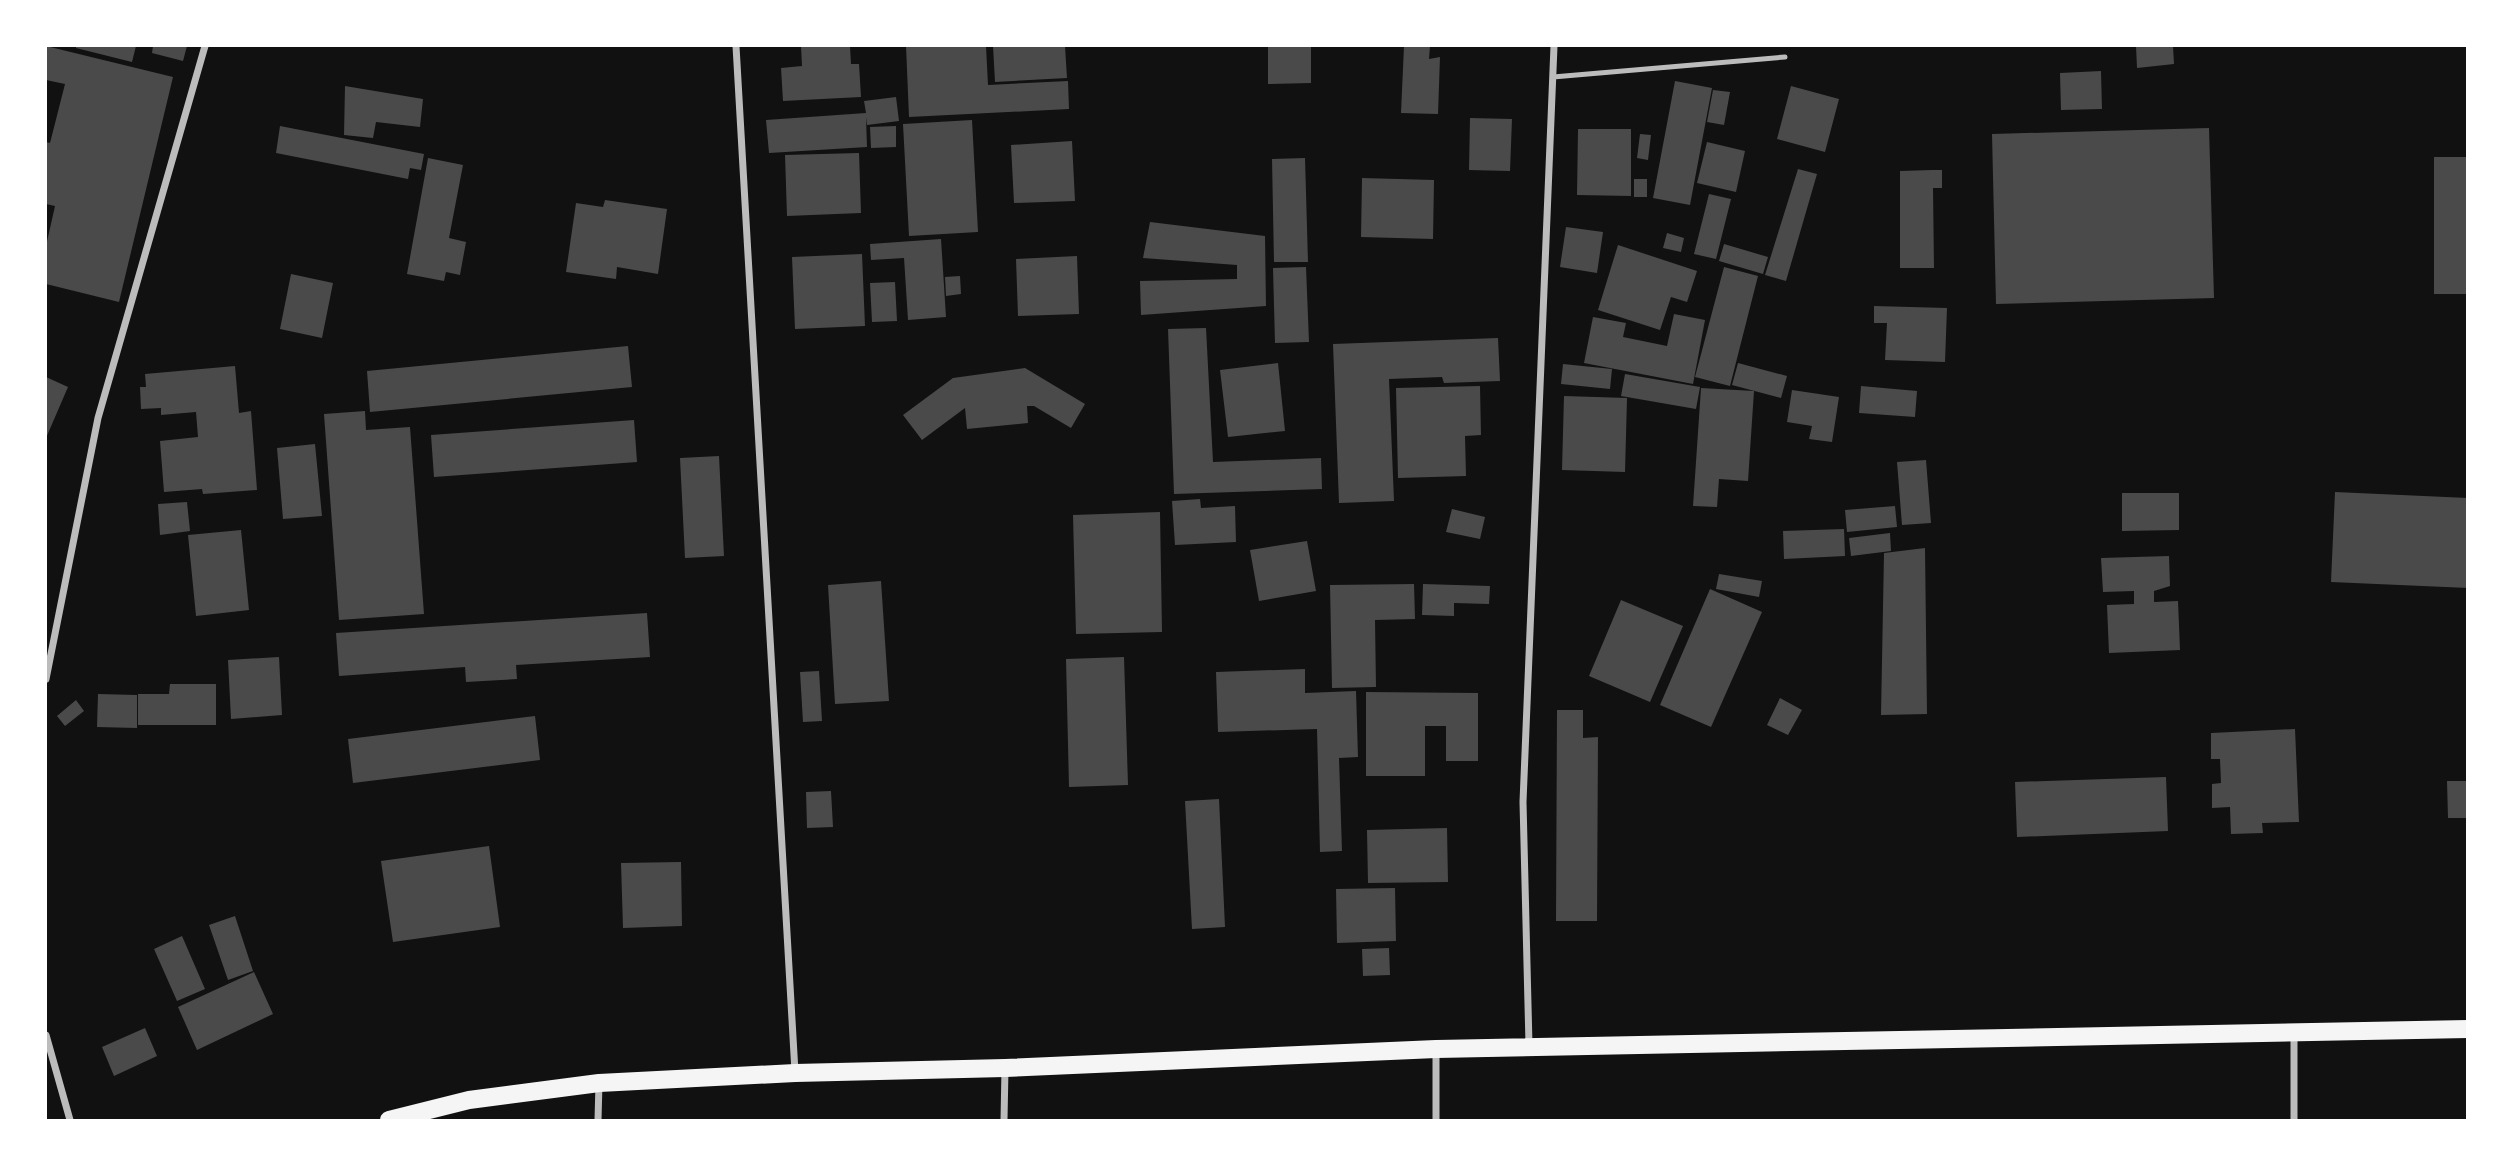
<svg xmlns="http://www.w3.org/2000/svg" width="2513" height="1166" viewBox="0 0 2513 1166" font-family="Raleway,sans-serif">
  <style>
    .building { fill: #4a4a4a }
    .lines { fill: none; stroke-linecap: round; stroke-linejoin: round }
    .service { stroke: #bcbcbc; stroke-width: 5 }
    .minor { stroke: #bcbcbc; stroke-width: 7 }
    .primary { stroke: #f5f5f5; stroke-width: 18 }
  </style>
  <rect width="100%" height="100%" fill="#111"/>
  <path class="building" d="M 46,46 L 173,77 L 119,302 L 46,284 L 46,246 L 55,206 L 46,204 L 46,142 L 50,143 L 65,84 L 46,80 Z
    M 76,46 L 136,46 L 132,62 L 76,48 Z
    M 153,46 L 187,46 L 183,61 L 152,53 Z
    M 801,46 L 850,46 L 851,64 L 859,64 L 861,97 L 783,101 L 781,68 L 802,66 Z
    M 906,46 L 986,46 L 988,85 L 1068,81 L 1069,109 L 909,117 Z
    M 993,46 L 1065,46 L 1067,78 L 995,82 Z
    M 1268,46 L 1311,46 L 1311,83 L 1268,84 Z
    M 1404,46 L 1430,46 L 1429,59 L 1440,57 L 1438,114 L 1401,113 Z
    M 2136,46 L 2173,46 L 2174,64 L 2137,68 Z
    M 2101,71 L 2102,109 L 2061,110 L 2060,73 Z
    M 1675,81 L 1712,88 L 1690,205 L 1653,198 Z
    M 345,86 L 423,99 L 420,127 L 376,122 L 373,138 L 344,135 Z
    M 1791,86 L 1839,99 L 1825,152 L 1777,139 Z
    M 1713,90 L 1730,92 L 1724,125 L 1707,122 Z
    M 896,97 L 899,121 L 867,125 L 866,117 L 867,147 L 769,153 L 766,120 L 866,113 L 864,101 Z
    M 1470,118 L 1512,119 L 1510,171 L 1469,170 Z
    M 972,120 L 978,232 L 909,236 L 903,124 Z
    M 280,126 L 424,154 L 421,170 L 410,168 L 408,179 L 276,153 Z
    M 896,126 L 896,147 L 871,148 L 870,127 Z
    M 2209,128 L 2214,298 L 1996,304 L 1992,134 Z
    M 1578,129 L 1631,129 L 1631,196 L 1577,195 Z
    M 1640,134 L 1651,135 L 1648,160 L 1637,158 Z
    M 1072,141 L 1075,201 L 1014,203 L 1011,145 Z
    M 1707,142 L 1745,151 L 1736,192 L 1697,183 Z
    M 859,153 L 861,213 L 787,216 L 785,155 Z
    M 2434,157 L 2468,157 L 2468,294 L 2434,294 Z
    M 428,158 L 463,165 L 449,238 L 466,242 L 460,275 L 446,272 L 444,281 L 407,274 Z
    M 1305,158 L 1308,262 L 1274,262 L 1272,159 Z
    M 1798,169 L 1817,174 L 1786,281 L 1765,275 Z
    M 1932,170 L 1942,170 L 1942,188 L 1933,188 L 1934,268 L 1900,268 L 1900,171 Z
    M 1362,178 L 1434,180 L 1433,239 L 1361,237 Z
    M 1634,179 L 1647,179 L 1647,197 L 1634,197 Z
    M 1709,194 L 1731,199 L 1716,259 L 1694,254 Z
    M 605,200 L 667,209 L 658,274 L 617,267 L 616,279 L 566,272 L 576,203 L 603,207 Z
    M 1150,222 L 1265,236 L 1266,306 L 1141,315 L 1140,281 L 1237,279 L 1237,265 L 1143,258 Z
    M 1566,227 L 1603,232 L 1597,273 L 1560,267 Z
    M 1667,233 L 1684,238 L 1681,252 L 1663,248 Z
    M 941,239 L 946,317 L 908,320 L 904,258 L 871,260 L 870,244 Z
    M 1724,244 L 1768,257 L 1763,274 L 1719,261 Z
    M 1618,245 L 1697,271 L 1687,302 L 1671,297 L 1660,330 L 1598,310 Z
    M 862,254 L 865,326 L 795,329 L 792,257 Z
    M 1077,256 L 1079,314 L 1018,316 L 1016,259 Z
    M 1306,267 L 1309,342 L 1275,343 L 1273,268 Z
    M 1724,267 L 1758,276 L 1730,386 L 1695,377 Z
    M 291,274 L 333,283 L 322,338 L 280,329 Z
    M 960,276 L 961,294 L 946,296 L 945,277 Z
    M 895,282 L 897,321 L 872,322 L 870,283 Z
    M 1874,306 L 1947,308 L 1945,362 L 1885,360 L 1887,323 L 1874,323 Z
    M 1674,314 L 1705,320 L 1693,384 L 1584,363 L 1593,317 L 1626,323 L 1623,337 L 1667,346 Z
    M 1206,328 L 1213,462 L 1321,458 L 1322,489 L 1174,494 L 1168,329 Z
    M 1498,338 L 1500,381 L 1444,383 L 1442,377 L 1389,379 L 1394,501 L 1339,503 L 1333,344 Z
    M 628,346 L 632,387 L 370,412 L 367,371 Z
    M 1278,363 L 1285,431 L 1228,437 L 1220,370 Z
    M 1738,363 L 1787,376 L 1781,398 L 1732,385 Z
    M 1563,364 L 1612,369 L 1610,389 L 1561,384 Z
    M 235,366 L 239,413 L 251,411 L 257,490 L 203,494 L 202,489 L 164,492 L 160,441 L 198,437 L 196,412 L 161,415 L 161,408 L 141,409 L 140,387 L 146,387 L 145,374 Z
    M 1025,368 L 1085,404 L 1071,428 L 1034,406 L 1027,406 L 1028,423 L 967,429 L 965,408 L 922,440 L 903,415 L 953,378 Z
    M 1625,374 L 1700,387 L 1696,409 L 1621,396 Z
    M 46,377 L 68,387 L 46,438 Z
    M 1480,386 L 1481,435 L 1465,436 L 1466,476 L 1398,478 L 1396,388 Z
    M 1861,386 L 1917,391 L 1915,417 L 1859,413 Z
    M 1701,388 L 1754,391 L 1748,481 L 1719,479 L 1717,507 L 1693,506 Z
    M 1792,390 L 1839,397 L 1832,442 L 1809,439 L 1812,426 L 1787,422 Z
    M 1564,396 L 1627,398 L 1625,472 L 1562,470 Z
    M 365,411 L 366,430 L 410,427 L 424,614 L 339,620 L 324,414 Z
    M 634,420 L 637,462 L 434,477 L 431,435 Z
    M 315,444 L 322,516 L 283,519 L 277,448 Z
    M 719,456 L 724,556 L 685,558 L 680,458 Z
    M 1926,460 L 1931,523 L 1902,525 L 1897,462 Z
    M 2335,492 L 2468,498 L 2468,588 L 2331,582 Z
    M 2122,493 L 2179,493 L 2179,530 L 2122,531 Z
    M 1200,499 L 1201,508 L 1235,506 L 1236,542 L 1175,545 L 1172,501 Z
    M 187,502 L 190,531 L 160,535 L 158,504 Z
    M 1895,506 L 1897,527 L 1847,532 L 1845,510 Z
    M 1452,509 L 1485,517 L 1480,539 L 1446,532 Z
    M 1160,512 L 1162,632 L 1076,634 L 1073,515 Z
    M 1844,529 L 1845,556 L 1784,559 L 1783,531 Z
    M 241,530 L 249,610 L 196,616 L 188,535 Z
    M 1890,533 L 1891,551 L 1851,556 L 1849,538 Z
    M 1307,541 L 1316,591 L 1259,601 L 1250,550 Z
    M 1925,548 L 1927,714 L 1881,715 L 1884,553 Z
    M 2169,556 L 2170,586 L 2154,591 L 2154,602 L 2178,601 L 2180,650 L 2109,653 L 2107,605 L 2134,604 L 2134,591 L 2103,592 L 2101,558 Z
    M 1719,574 L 1762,581 L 1759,597 L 1716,589 Z
    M 881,581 L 889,701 L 835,704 L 828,585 Z
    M 1414,584 L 1415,619 L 1375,620 L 1376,687 L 1332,688 L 1330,585 Z
    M 1423,584 L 1490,586 L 1489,604 L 1454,603 L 1454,616 L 1422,615 Z
    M 1710,589 L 1762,612 L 1711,727 L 1660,705 Z
    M 1621,600 L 1683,626 L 1650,702 L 1589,676 Z
    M 647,613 L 650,657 L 516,665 L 517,679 L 466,682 L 465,667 L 339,676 L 336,633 Z
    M 279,657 L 282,715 L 231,719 L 228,660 Z
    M 1124,657 L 1128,785 L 1069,787 L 1066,659 Z
    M 1305,669 L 1305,693 L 1356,691 L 1358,757 L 1339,758 L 1342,851 L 1320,852 L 1317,729 L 1218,732 L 1216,672 Z
    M 819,671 L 822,721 L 803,722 L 800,672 Z
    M 170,684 L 216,684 L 216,725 L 138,725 L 138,694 L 169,694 Z
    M 1366,692 L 1478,693 L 1478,761 L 1446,761 L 1446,726 L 1425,726 L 1425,776 L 1366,776 Z
    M 98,694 L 137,695 L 137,728 L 97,727 Z
    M 1780,698 L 1802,710 L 1788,735 L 1767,725 Z
    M 76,700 L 84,711 L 65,726 L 57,716 Z
    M 1557,710 L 1583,710 L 1583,738 L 1598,737 L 1597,921 L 1556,921 Z
    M 535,716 L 540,760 L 353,783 L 348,739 Z
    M 2295,729 L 2299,822 L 2262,823 L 2263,833 L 2231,834 L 2230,807 L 2212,808 L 2212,784 L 2221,783 L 2220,759 L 2211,759 L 2211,733 Z
    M 2166,777 L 2168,831 L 2017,837 L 2015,782 Z
    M 2447,781 L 2467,781 L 2466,818 L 2448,818 Z
    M 831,791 L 833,827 L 807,828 L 806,792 Z
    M 1219,799 L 1225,927 L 1192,929 L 1185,801 Z
    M 1447,828 L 1448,882 L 1368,883 L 1367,830 Z
    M 489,846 L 500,927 L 393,942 L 381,861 Z
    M 681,862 L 682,926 L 623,928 L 621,863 Z
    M 1395,888 L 1396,941 L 1337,943 L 1336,889 Z
    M 235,916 L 253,971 L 228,980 L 209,925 Z
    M 182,936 L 205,989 L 177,1001 L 154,949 Z
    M 1389,948 L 1390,975 L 1363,976 L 1362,949 Z
    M 254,972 L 273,1014 L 197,1050 L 178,1007 Z
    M 145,1028 L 157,1056 L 114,1076 L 102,1047 Z"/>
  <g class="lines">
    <path class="service" d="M 1553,77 L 1785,57"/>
    <path class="minor" d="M 736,46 L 795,1072
      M 46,679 L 98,418 L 205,46
      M 46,1035 L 70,1120
      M 1529,1045 L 1523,802 L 1554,46
      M 598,1120 L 599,1083
      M 1004,1120 L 1005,1069
      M 1436,1120 L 1436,1050
      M 2294,1120 L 2294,1034"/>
    <path class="primary" d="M 389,1120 L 469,1100 L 599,1083 L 795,1073 L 1005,1068 L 1436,1049 L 2468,1029"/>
  </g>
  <rect width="2513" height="1166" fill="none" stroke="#ffffff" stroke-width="94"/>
</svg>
